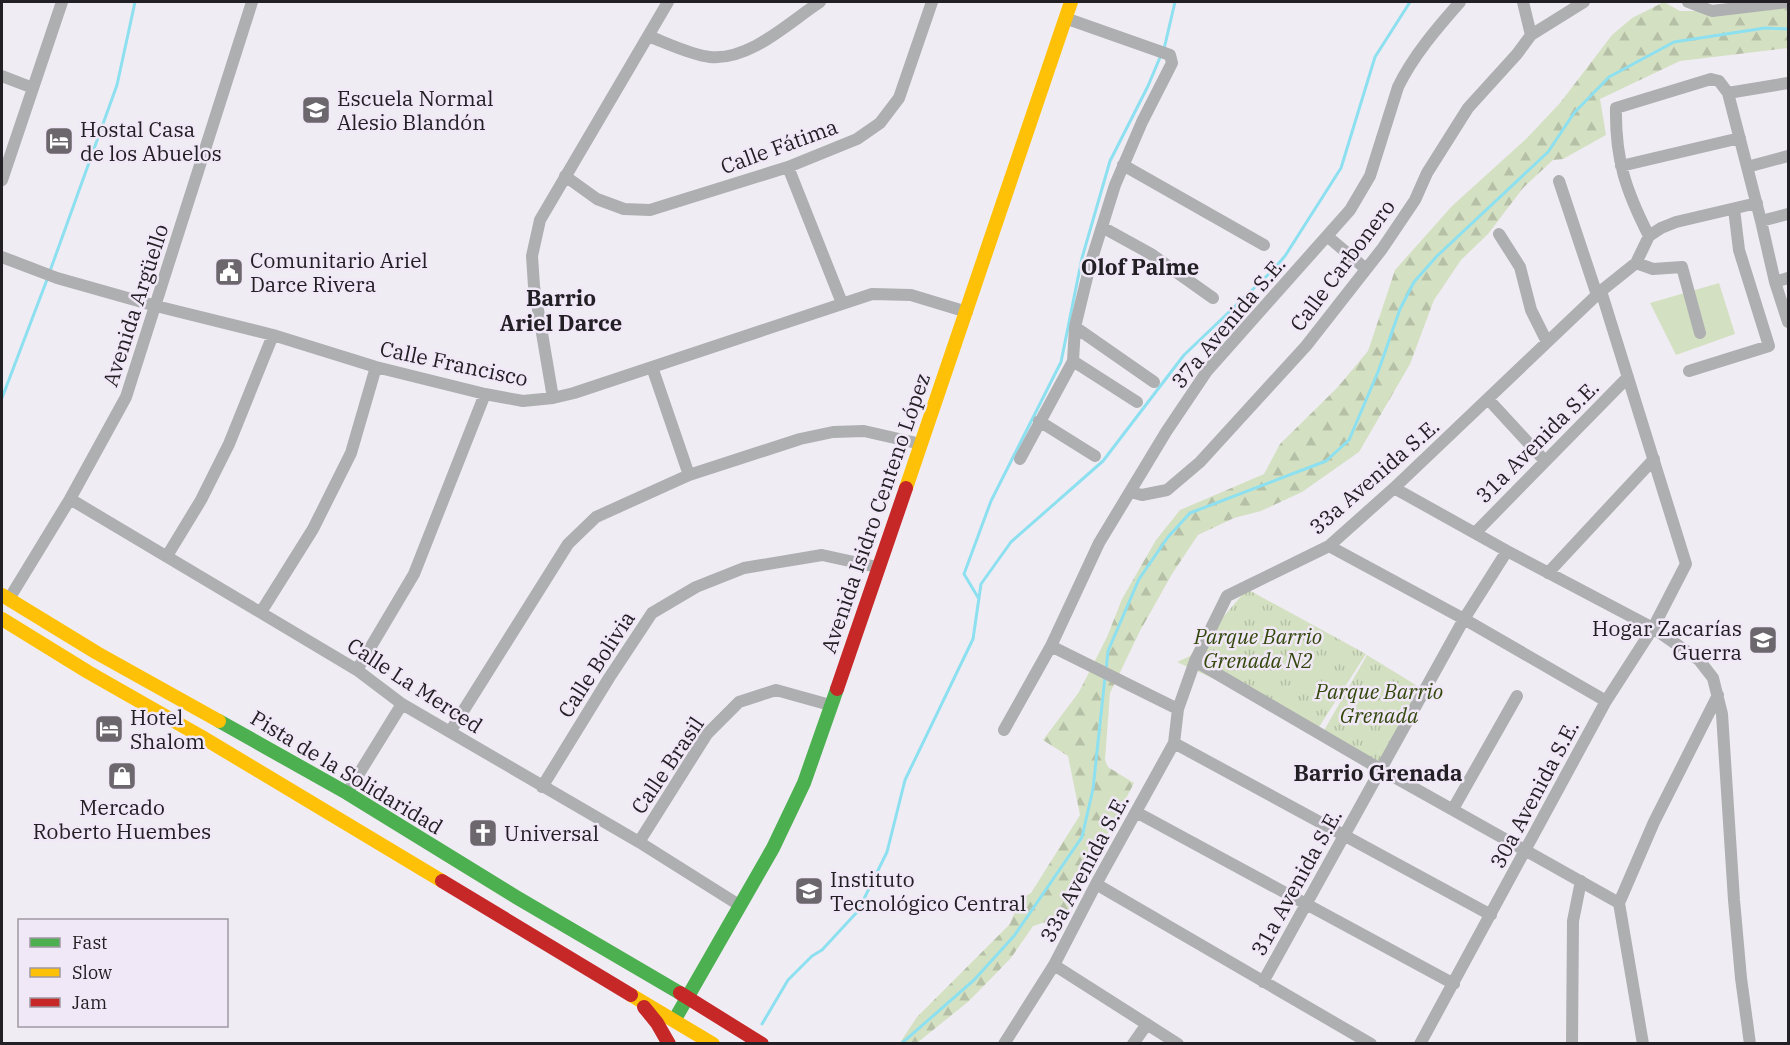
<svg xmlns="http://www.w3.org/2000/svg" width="1790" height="1045" viewBox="0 0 1790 1045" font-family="'IBM Plex Serif',serif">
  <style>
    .grass { fill: url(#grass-tufts) }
    .forest { fill: url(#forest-firs) }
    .garden { fill: #d4e0c2 }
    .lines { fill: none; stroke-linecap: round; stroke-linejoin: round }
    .stream { stroke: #8de0ef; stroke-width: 3 }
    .street { stroke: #aeafb1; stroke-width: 12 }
    .fast { stroke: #4caf50; stroke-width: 14 }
    .slow { stroke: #ffc107; stroke-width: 14 }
    .jam { stroke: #c62828; stroke-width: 14 }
    .labels { text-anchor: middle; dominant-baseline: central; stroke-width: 5; stroke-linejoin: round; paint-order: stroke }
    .poi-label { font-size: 21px; fill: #232025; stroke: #f1e8f7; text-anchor: start }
    .street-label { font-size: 21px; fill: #232025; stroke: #f1e8f7 }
    .park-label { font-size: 21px; font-style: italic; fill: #34480e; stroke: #f1e8f7 }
    .neighbourhood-label { font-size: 22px; font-weight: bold; fill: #232025; stroke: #f1e8f7 }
  </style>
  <defs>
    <pattern id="grass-tufts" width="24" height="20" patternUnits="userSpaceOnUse" patternTransform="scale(1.5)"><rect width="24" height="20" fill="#d4e0c2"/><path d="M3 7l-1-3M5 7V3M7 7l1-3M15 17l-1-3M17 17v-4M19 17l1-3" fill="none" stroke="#b6c0a7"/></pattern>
    <pattern id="forest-firs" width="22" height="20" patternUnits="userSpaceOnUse" patternTransform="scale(1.5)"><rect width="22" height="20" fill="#d4e0c2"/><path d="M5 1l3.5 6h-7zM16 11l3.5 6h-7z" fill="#b6c0a7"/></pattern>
  </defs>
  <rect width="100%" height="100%" fill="#f0ecf4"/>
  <path class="grass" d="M 1247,589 L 1366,654 L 1319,727 L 1177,662 L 1190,656 Z
    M 1367,655 L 1424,690 L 1380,769 L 1322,734 Z"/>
  <path class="forest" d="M 1664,2 L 1680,11 L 1712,11 L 1788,2 L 1788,48 L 1680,61 L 1600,99 L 1606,135 L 1563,159 L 1553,160 L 1523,188 L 1488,234 L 1461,260 L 1434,300 L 1410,364 L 1359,452 L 1302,492 L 1261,511 L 1234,518 L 1198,535 L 1172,574 L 1140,631 L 1110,693 L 1105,760 L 1108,767 L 1134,783 L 1065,916 L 1033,926 L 1011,958 L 969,1001 L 917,1043 L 899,1044 L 917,1017 L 1010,924 C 1015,911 1019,899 1031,893 L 1080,815 L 1068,756 L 1043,740 L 1079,692 L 1107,637 L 1122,599 L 1156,540 L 1180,510 L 1264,474 L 1280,444 L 1337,388 L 1368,351 L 1395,270 L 1452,206 L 1527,138 L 1560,103 L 1612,35 L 1632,18 Z"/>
  <path class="garden" d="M 1719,283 L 1735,334 L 1676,355 L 1650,303 Z"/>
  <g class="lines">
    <path class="stream" d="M 1164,49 L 1175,2
      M 50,271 L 117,85 L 135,2
      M 2,398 L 48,277
      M 979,599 L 964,574 L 991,501 L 1061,362 L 1082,258 L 1110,161 L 1148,86 L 1161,55
      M 1106,671 L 1108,651 L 1139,579 L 1168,537 L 1190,513 L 1326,461 L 1349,440 L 1378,372 L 1400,309 L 1414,282 L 1437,256 L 1548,152 L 1574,113 L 1609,77 L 1674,42 L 1765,28 L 1788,29
      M 762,1024 L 788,980 L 812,956 L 822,950 L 858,911 L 887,852 L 905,780 L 973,639 L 981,584 L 1011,542 L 1103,461 L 1184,355 L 1273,270 L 1285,256 L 1341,168 L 1375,57 L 1410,2
      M 901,1044 L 974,980 L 1014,936 L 1082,837 L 1093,789 L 1105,677"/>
    <path class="street" d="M 1523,2 L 1531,35
      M 1688,2 L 1712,11 L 1788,2
      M 648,36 C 667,43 691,55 710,57 C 750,61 789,22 820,2
      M 2,76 L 33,88
      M 1728,93 L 1788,83
      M 1123,165 L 1264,245
      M 1621,166 L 1740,138
      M 788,167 L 842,303
      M 1747,167 L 1788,156
      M 565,176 L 597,199 L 624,209 L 650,210 L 788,167 L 857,139 L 880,123 L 899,98 L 932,2
      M 2,180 L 62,2
      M 1559,181 L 1597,295
      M 1761,221 L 1788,214
      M 1102,227 L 1151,254 L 1213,298
      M 1499,234 L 1520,267 L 1531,310 L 1547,342
      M 1327,236 L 1366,269
      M 1649,236 C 1626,191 1615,159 1616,108 L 1711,79 L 1719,81 L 1728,93 L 1761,221 L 1775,282 L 1788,322
      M 2,257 L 57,278 L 156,306 L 273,335 L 376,367 L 485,394 L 523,401 L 553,398 L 574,393 L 872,294 L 911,295 L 967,312
      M 1636,263 L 1653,269 L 1682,267 L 1700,333
      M 1775,282 L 1788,278
      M 1075,327 L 1154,382
      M 1073,361 L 1137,402
      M 652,367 L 689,475
      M 1689,371 L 1769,346 L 1739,250 L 1734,209
      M 553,398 L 534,286 L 532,256 L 540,220 L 668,2
      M 1488,399 L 1544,460
      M 1039,421 L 1095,456
      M 1020,459 L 1073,361 L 1075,327 L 1090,265 L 1115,185 L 1142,122 L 1172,63 L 1170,55 L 1065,18
      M 1394,488 L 1507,551 L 1653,628 L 1699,660 L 1713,678 L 1722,714 L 1734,900 L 1741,978 L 1750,1044
      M 1130,492 L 1142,495 L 1167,490 L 1200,462 L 1306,346 L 1382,249 L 1415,200 L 1427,173 L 1468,108 L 1517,54 L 1531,35 L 1584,2
      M 70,499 L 357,670 L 402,704 L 639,842 L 739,905
      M 1475,533 L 1628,377
      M 1329,546 L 1464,619 L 1606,701
      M 167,556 L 201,500 L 229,444 L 273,335
      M 1548,573 L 1654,459
      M 9,599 L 70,499 L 126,397 L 252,2
      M 261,612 L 313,529 L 351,453 L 376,367
      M 1195,661 L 1380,769 L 1619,903 L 1643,1044
      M 357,670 L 414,574 L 485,394
      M 1178,709 L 1051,646 L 1099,543 L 1166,432 L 1207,371 L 1350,210 L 1370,176 L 1398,87 C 1413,56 1437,28 1460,2
      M 1004,730 L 1051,646
      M 450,732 L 568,544 L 596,517 L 689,475 L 800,439 L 833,432 L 864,431 L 921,444
      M 1174,743 L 1491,915
      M 542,787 L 609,678 L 652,613 L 696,587 L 744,568 L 822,555 L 877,567
      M 347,793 L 402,704
      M 1453,809 L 1517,696
      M 1136,812 L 1454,984
      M 639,842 L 707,734 L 739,702 L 776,690 L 830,705
      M 1096,884 L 1371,1044
      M 1619,903 L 1654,822 L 1718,695
      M 1054,965 L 1178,1044
      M 1263,982 L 1464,619 L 1507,551
      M 1004,1044 L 1054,965 L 1096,884 L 1174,743 L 1178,709 L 1195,661 L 1227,596 L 1329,546 L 1394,488 L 1601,291 L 1636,263 L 1649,236 L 1661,228 L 1676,222 L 1757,203
      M 1133,1044 L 1147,1024
      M 1420,1044 L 1606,701 L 1653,628 L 1686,564 L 1601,291
      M 1572,1044 L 1573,921 L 1581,881"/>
    <path class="fast" d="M 219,721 L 347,793 L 516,897 L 680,993
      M 675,1019 L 773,848 L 804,783 L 837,689"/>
    <path class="slow" d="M 906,488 L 1071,2
      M 2,595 L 97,653 L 219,721
      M 2,619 L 88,672 L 202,737 L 442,881
      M 631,995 L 713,1044"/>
    <path class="jam" d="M 837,689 L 906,488
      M 442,881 L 631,995
      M 680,993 L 762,1044
      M 644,1007 L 657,1023 L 669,1044"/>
  </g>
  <defs>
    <g id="school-square" transform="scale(1.5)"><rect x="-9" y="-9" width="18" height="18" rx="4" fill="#6b676d" stroke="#f1e8f7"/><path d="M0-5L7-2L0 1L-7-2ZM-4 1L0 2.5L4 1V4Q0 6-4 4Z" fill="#fff"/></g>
    <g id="hotel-square" transform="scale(1.5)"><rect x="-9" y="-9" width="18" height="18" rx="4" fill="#6b676d" stroke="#f1e8f7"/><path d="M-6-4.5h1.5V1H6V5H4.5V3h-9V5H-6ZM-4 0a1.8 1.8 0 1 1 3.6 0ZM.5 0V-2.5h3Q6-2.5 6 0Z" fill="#fff"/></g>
    <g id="civic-square" transform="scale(1.5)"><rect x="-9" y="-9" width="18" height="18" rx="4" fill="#6b676d" stroke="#f1e8f7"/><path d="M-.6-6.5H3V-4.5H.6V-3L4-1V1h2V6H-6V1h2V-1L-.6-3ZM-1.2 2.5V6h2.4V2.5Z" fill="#fff"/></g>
    <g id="shop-square" transform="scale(1.5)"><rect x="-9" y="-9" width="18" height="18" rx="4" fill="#6b676d" stroke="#f1e8f7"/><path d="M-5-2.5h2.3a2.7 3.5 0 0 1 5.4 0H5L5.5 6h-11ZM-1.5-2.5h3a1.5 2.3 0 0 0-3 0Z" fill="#fff"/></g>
    <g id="church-square" transform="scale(1.5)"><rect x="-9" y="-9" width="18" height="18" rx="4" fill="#6b676d" stroke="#f1e8f7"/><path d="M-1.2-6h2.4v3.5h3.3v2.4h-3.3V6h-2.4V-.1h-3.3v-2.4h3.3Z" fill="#fff"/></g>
    <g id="university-square" transform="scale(1.5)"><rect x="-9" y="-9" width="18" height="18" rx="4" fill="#6b676d" stroke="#f1e8f7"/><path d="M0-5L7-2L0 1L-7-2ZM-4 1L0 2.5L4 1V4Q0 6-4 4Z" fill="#fff"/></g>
  </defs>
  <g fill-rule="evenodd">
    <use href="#school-square" x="316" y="110"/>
    <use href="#hotel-square" x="59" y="141"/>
    <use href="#civic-square" x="229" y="272"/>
    <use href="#school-square" x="1763" y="640"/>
    <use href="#hotel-square" x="109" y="729"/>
    <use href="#shop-square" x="122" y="776"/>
    <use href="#church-square" x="483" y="833"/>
    <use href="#university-square" x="809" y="891"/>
  </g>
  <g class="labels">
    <g class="poi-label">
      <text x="337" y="98">Escuela Normal<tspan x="337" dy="24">Alesio Blandón</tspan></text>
      <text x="80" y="129">Hostal Casa<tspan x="80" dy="24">de los Abuelos</tspan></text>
      <text x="250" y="260">Comunitario Ariel<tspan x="250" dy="24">Darce Rivera</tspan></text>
      <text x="1742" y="628" text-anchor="end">Hogar Zacarías<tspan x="1742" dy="24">Guerra</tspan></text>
      <text x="130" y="717">Hotel<tspan x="130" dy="24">Shalom</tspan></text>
      <text x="122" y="807" text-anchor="middle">Mercado<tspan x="122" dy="24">Roberto Huembes</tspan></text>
      <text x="504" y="833">Universal</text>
      <text x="830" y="879">Instituto<tspan x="830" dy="24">Tecnológico Central</tspan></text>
    </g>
    <g class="street-label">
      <text transform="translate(779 146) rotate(-20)">Calle Fátima</text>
      <text transform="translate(1342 265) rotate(-53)">Calle Carbonero</text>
      <text transform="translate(135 305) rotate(-72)">Avenida Argüello</text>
      <text transform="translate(1228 322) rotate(-50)">37a Avenida S.E.</text>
      <text transform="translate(454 363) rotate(12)">Calle Francisco</text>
      <text transform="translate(1537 441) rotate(-45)">31a Avenida S.E.</text>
      <text transform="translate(1374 476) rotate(-41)">33a Avenida S.E.</text>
      <text transform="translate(875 513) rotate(-71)">Avenida Isidro Centeno López</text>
      <text transform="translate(596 664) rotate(-57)">Calle Bolivia</text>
      <text transform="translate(415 685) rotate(33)">Calle La Merced</text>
      <text transform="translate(667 765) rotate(-56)">Calle Brasil</text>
      <text transform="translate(347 772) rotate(31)">Pista de la Solidaridad</text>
      <text transform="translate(1534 794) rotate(-62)">30a Avenida S.E.</text>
      <text transform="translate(1084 868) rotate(-62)">33a Avenida S.E.</text>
      <text transform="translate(1296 882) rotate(-61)">31a Avenida S.E.</text>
    </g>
    <g class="park-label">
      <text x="1258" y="636">Parque Barrio<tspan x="1258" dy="24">Grenada N2</tspan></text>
      <text x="1379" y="691">Parque Barrio<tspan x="1379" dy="24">Grenada</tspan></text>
    </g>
    <g class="neighbourhood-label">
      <text x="1140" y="266">Olof Palme</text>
      <text x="561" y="297">Barrio<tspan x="561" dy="25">Ariel Darce</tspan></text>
      <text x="1378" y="772">Barrio Grenada</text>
    </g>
  </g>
  <rect width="1790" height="1045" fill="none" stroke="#232025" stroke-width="6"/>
  <rect x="18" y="919" width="210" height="108" fill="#f1e8f7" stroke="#9f98a3" stroke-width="1.5"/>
  <rect x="30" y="938" width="30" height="9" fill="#4caf50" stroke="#9f98a3" stroke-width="1.5"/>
  <text x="72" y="949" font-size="18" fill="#232025">Fast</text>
  <rect x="30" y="968" width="30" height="9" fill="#ffc107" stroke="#9f98a3" stroke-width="1.5"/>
  <text x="72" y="979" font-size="18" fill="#232025">Slow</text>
  <rect x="30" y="998" width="30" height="9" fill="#c62828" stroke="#9f98a3" stroke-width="1.5"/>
  <text x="72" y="1009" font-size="18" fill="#232025">Jam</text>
</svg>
